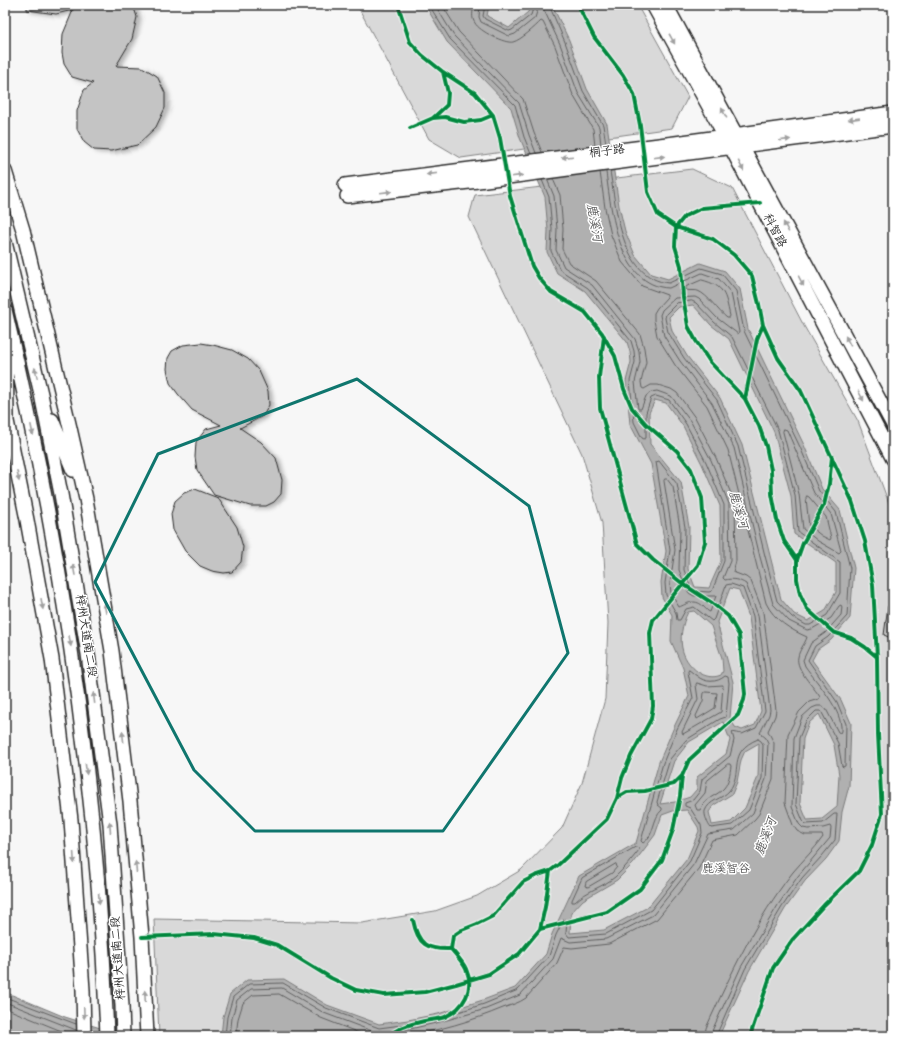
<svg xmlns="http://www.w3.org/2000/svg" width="898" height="1041" viewBox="0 0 898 1041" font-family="Dekko,'LXGW WenKai TC',sans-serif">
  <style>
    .green { fill: #d9d9d9; stroke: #828282 }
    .water { fill: #b0b0b0; stroke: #7b7b7b; fill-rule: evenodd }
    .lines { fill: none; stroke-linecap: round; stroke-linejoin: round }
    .shore { stroke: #606060; stroke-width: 1 }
    .building { fill: #c4c4c4; stroke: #2b2b2b; filter: url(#shadow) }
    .major-casing { stroke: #2b2b2b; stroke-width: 16 }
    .major { stroke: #fff; stroke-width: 13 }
    .cycleway-casing { stroke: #fff; stroke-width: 6 }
    .cycleway { stroke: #00873e; stroke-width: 4 }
    .oneway { fill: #a0a0a0 }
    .marked { fill: none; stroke: #0f766e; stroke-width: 3; stroke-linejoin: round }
    .labels { text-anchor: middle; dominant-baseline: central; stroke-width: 3; stroke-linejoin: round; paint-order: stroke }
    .street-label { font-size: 12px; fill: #2b2b2b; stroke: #fff }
    .park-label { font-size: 12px; fill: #565656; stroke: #fff }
    .water-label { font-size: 13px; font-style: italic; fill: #5a5a5a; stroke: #fff }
  </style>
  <defs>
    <filter id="shadow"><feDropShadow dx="4" dy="2" stdDeviation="2" flood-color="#0004"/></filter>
  </defs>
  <rect width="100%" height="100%" fill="#f7f7f7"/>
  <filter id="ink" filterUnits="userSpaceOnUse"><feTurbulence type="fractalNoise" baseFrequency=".025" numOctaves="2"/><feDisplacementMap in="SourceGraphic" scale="8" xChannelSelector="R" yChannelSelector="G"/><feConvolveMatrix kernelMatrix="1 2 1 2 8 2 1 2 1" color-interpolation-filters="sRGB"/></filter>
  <g filter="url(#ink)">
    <path class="green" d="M 357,5 L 637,5 L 688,97 L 672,128 L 461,158 L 429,139 Z
      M 692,169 L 732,188 L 804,326 L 858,421 L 893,514 L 893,1036 L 159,1036 L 154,919 L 362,923 L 435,911 L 477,896 L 521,870 L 562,828 L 582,783 L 605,699 L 608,623 L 602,523 L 582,454 L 469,217 L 475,195 Z"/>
    <path class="water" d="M 425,5 L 489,5 L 487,16 L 509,28 L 528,12 L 531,5 L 552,5 L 569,40 L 587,89 L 607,124 L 619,206 L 625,231 L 635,255 L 651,274 L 668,279 L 700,263 L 725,271 L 740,289 L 748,329 L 804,445 L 822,489 L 840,510 L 854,568 L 850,618 L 831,640 L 818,649 L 812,660 L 841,700 L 851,723 L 849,786 L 842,812 L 839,841 L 826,859 L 805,881 L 785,909 L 749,971 L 719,1036 L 221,1036 L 223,1017 L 230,994 L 247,980 L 284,979 L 327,1005 L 379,1024 L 408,1020 L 438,1014 L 483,1000 L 515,988 L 546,954 L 552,934 L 579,876 L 636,843 L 659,762 L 674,727 L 689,696 L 683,668 L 671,641 L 672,615 L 662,597 L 661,582 L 666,551 L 651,464 L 630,424 L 626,381 L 631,362 L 630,352 L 627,342 L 585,291 L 557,273 L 547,252 L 548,230 L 545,197 L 520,138 L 511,108 L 447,42 ZM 693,305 L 711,325 L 729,339 L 774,432 L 791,496 L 794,534 L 836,563 L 836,592 L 825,611 L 808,621 L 794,614 L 781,599 L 742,445 L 720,398 L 687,356 L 672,331 L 669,317 L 679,307 ZM 655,400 L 666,403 L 683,426 L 702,464 L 720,506 L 721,561 L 709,588 L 695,587 L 688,569 L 689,527 L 681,482 L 650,444 L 649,413 ZM 730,588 L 739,590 L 749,617 L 761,711 L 755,725 L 742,730 L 735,727 L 730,718 L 733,682 L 717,622 ZM 694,611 L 711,626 L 722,658 L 723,671 L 721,675 C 705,682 688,667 683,652 C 679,639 682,624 688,612 ZM 819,714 L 834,745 L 839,775 L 837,807 L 822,819 L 807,820 L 800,803 L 803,739 L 809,723 ZM 723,722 L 730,740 L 726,754 L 697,777 L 697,789 L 690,797 L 675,802 L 660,804 L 674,761 L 689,742 ZM 759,743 L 758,777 L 745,808 L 731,822 L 712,825 L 709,812 L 714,805 L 732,794 L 737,782 L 741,760 L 745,751 ZM 687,810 L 698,827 L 699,831 L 687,859 L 648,907 L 604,930 L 570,933 L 571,913 L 583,900 L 617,880 L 633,864 L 655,835 L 662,815 L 673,811 Z
      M 5,992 L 65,1017 L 126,1036 L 5,1036 Z"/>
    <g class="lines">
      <path class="shore" d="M 429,5 L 450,39 L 515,105 L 524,137 L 531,154
        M 435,5 L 454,36 L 519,103 L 529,135 L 536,153
        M 442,5 L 459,32 L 523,99 L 534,133 L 542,152
        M 474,5 C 473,11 471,18 475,23 C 479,31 505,44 513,42 C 521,40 535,27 541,21 L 543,22 L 555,46 L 573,95 L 593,129 L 595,146
        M 480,5 L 479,17 L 481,22 L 509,36 L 515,34 L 535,18 L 539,5
        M 485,5 L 483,16 L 485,19 L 509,31 L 512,30 L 531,15 L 534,5
        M 544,5 L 544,10 L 560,44 L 578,93 L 599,127 L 601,145
        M 549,5 L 565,42 L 583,91 L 603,125 L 606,144
        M 610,171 C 616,207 621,279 669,283 L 701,268 L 722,274 L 736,291 L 744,331 L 800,447 L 819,491 L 836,512 L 850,568 L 847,616 L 828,637 L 815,646 L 808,660 L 837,702 L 846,724 L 845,766 L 843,767 L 842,766 L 838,743 L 821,711 L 816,711 L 806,721 L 799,738 L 796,804 L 803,821 L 806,824 L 823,823 L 834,814 L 837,814 L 835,840 L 822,856 L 802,878 L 782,907 L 745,969 L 716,1036
        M 600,172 L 605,208 L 611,235 L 622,262 L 642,286 L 667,295 L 667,297 L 657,308 L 654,313 L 654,320 L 657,336 L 675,365 L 707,406 L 728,450 L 766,603 C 774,620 791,630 807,637 C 805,644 799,650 798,657 C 795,669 814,687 820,697 L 819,699 L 809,702 L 799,712 L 788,734 L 785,803 L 793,825 L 797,831 L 805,835 L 822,835 L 823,837 C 814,850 803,860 793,872 C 756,919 731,974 706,1028 L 705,1036
        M 606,172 C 611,209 618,286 669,288 L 702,273 L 719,279 L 731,293 L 739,332 L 738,334 L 717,318 L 699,299 L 695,297 L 675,298 L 662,310 L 660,315 L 664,336 L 680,361 L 712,403 L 734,448 L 760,557 L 773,604 L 789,621 L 807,630 L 812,629 L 831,618 L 839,606 L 841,605 L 842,607 L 841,615 L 825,633 L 811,643 L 803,660 L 805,666 C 817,683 843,710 841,731 L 840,733 L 838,732 L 826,709 L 822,706 L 817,706 L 812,708 L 802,717 L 794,738 L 792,807 L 799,824 L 803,828 L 808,829 L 823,828 L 830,826 L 831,828 L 830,838 L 798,876 L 778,905 L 741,967 L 712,1031 L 711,1036
        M 702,280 C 725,286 725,294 730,316 L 729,318 L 727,318 C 718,311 708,295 698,291 C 694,290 690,291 686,290 L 686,287 Z
        M 692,301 L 696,303 L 714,322 L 732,337 L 778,430 L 795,495 L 798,532 L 840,562 L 840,593 L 827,615 L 810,625 L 806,625 L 792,617 L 777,601 L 765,556 L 738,446 L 717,400 L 684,358 L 668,332 L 665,318 L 666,314 L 677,303 Z
        M 784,429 L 787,430 L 814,493 L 831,514 L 841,551 L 839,553 L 818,541 L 803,529 L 799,494 L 783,432 Z
        M 665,479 L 667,479 L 673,487 L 680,528 L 679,570 L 687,590 L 689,593 L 694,596 L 716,596 L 710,612 C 707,611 706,609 703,606 C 694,598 687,604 679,607 L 671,594 L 670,583 L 675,550 L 664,481 Z
        M 807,496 L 809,497 L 826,517 L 831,538 L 830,540 L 822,536 L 809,526 L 806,498 Z
        M 689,670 C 692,672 694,674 697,676 C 705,683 717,683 725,676 L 728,677 L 729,683 L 726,717 L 720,719 L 686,740 L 670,759 L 657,802 L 658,805 L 662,808 L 662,810 C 652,818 655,836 643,843 L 641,841 L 663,763 L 677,729 L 693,698 L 688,672 Z
        M 697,683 L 707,686 L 723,685 L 721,712 L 683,734 L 682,732 L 698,699 L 696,685 Z
        M 706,692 L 717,693 L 715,708 L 697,719 L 696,716 L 703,701 L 704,693 Z
        M 758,739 L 761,741 L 763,744 L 762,778 L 749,810 L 732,825 L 711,828 C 708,825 704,815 705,811 C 709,800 722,799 729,791 C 744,772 726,752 758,739 Z
        M 728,764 L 730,764 L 731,766 C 730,773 729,782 724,788 C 716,797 708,795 700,810 L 697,810 L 695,805 L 705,793 L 707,781 Z
        M 636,847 L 639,848 L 639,850 C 632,859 624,869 615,877 C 603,887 586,891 575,902 L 572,902 L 572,900 L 582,878 Z
        M 616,864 L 617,867 L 612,873 L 588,887 L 585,886 L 586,882 Z
        M 5,997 L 76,1024
        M 5,1002 L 76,1030
        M 5,1008 L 59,1030 L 76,1036
        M 225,1036 L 227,1017 L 233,997 L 249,984 L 283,983 L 326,1008 L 379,1028 L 409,1024 L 439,1018 L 484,1004 L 518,990 L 549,956 L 556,935 L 564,919 L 567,920 L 566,933 L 569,937 L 606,934 L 651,910 L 690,861 L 702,833 L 701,825 L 690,808 L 685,806 L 685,803 L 693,800 L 700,791 L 702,779 L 730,756 L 734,740 L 732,732 L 742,734 L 756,728 L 765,711 L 753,616 L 743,588 L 731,584 L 726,585 L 714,619 L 712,621 L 694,607 L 686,609 L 680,620 L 677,620 L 676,613 L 666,595 L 665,583 L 670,550 L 656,462 L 659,461 L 677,484 L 685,527 L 684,570 L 691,588 L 695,591 L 709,592 L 712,591 L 724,561 L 724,505 L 706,462 L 686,424 L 669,400 L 656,396 L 651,398 L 646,413 L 646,438 L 644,439 L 642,438 L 634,422 L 630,381 L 635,362 L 634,351 L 631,341 L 588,288 L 560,270 L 551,251 L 552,229 L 549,197 L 542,180
        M 230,1036 L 232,1018 L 237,1000 L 251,989 L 282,988 L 324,1013 L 377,1033 L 410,1029 L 440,1022 L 486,1009 L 520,995 L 553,959 L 561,938 L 570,942 L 606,939 L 653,915 L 694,864 L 708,834 L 734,830 L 753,813 L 766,779 L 768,743 L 766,738 L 760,733 L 769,715 L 770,710 L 758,615 L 746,584 C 740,580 732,578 725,580 L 723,578 L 730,561 L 729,504 L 711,460 L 691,422 L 671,396 L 657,391 L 651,392 L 646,396 L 641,409 L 638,409 L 635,382 L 640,362 L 639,351 L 635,339 L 592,285 L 564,267 L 556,250 L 557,229 L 554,196 L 547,179
        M 236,1036 L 238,1019 L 243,1003 L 253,995 L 279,994 L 321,1018 L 367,1036
        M 404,1036 C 438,1031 472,1021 503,1008 C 511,1005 519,1003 526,998 L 557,963 L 564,947 L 572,948 L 609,944 L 657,919 L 699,868 L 712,840 L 738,835 L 755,819 L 759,814 L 773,779 L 774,743 L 768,731 L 775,716 L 776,710 L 763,612 L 751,581 L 746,577 L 733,572 L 736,561 L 735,503 L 716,458 L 696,419 L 677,393 L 671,389 L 658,385 L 651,385 L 644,389 L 642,388 L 641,382 L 646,362 L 644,348 L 640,334 L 596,281 L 569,263 L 562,249 L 563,229 L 560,195 L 553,179"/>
    </g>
    <path class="building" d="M 27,5 L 133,5 L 137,17 L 132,39 L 116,66 L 142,67 L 157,76 L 165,93 L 165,108 L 156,127 L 137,145 L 111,151 L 94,150 L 84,142 L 77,129 L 77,111 L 84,90 L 93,83 L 72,77 L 64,64 L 62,53 L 63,34 L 73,10 L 56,14 L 27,10 Z
      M 201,343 L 213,345 L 232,350 L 248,359 L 259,371 L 268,391 L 269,405 L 263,416 L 240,428 L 261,442 L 276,458 L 282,480 L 281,494 L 274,502 L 266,506 L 250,506 L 214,495 L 197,470 L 195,457 L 196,442 L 206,429 L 221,425 L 192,410 L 178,394 L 170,383 L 167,369 L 168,358 L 172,351 L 183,345 Z
      M 195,489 L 218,498 L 237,527 L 243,547 L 241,562 L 232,572 L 224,573 L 212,571 L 200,566 L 185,551 L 173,530 L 171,514 L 175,501 L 184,493 Z
      M 888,606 L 893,606 L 893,639 L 884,635 Z"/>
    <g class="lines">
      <g class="major-casing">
        <path id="major" d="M 653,5 L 725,136 L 893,459
          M 666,5 L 893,425
          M 5,171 L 23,230 L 70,428 L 86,499 L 112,651 L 130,801 L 142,937 L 147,1036
          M 345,185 L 675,143 L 893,113
          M 347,196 L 478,181 L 893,126
          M 5,242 L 41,394 L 61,494 L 88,654 L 110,824 L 122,1006 L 123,1036
          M 5,310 C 62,548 98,791 107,1036
          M 6,336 L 7,419
          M 5,411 L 27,520 L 52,659 L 71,820 L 83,990 L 84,1036
          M 52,420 L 73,470"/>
      </g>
      <use href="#major" class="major"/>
      <g class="cycleway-casing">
        <path id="cycleway" d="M 398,5 L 410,42 L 422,55 L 443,72 L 475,93 L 493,115 L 500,138 L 510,196 L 532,266 L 539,278 L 551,292 L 585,312 L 602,333 L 615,356 L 624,389 L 632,408 L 646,424 L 677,451 L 691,469 L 702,498 L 705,542 L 698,565 L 653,620 L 650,633 L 653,706 L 651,719 L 631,756 L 622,778 L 617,798 L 607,819 L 558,865 L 550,871 L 535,876 L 523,882 L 493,916 L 477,924 L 462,930 L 453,936 L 451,949
          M 578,5 L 594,37 L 623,75 L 634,94 L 640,125 L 648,192 L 658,215 L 676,227 L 713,239 L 734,255 L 752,276 L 759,304 L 763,325 L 778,358 L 801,391 L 852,501 L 865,541 L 873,585 L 877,657 L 878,734 L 882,814 L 872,845 L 859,871 L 824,905 L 793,939 L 773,968 L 750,1036
          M 433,118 L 447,105 L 448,93 L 443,72
          M 410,128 L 433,118 L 445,117 L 464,122 L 481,120 L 493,115
          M 760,203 L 702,208 L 685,216 L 676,227 L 675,246 L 681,266 L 683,297 L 688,326 L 696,341 L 710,362 L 745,399 L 759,426 L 766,446 L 771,470 L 772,494 L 777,520 L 784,541 L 797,560 L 797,579 L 800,594 L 807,609 L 833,632 L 851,638 L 865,647 L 877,657
          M 745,399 L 757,339 L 763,325
          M 797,560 L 803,543 L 824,505 L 829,484 L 832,457
          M 617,798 L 627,792 L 645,791 L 674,784 L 682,776
          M 540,929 L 607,912 L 640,889 L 662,860 L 673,830 L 680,796 L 682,776 L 689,760 L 738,715 L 744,700 L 745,694 L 739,635 L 728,616 L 712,603 L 683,584 L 653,560 L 637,544 L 600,408 L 599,377 L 604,336
          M 142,937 L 214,934 L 254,938 L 277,945 L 331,978 L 356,990 L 384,995 L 425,992 L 456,984 L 489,974 L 519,954 L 540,929 L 545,907 L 550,871
          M 388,1036 C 401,1026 414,1023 430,1020 C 435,1019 441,1019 445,1017 C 464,1008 475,989 466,969 C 463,962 456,955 451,949 C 427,950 418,945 413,920"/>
      </g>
      <use href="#cycleway" class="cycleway"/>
    </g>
    <defs><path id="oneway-solid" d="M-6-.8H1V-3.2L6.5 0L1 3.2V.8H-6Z"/></defs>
    <g class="oneway">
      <use href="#oneway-solid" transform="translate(672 39) rotate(61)"/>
      <use href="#oneway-solid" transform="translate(724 113) rotate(-118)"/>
      <use href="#oneway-solid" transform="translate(854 119) rotate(172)"/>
      <use href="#oneway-solid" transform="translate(785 140) rotate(-7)"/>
      <use href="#oneway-solid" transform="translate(567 157) rotate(173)"/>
      <use href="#oneway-solid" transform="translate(659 157) rotate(-7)"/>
      <use href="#oneway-solid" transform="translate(741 166) rotate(63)"/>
      <use href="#oneway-solid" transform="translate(432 174) rotate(173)"/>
      <use href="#oneway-solid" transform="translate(517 176) rotate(-7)"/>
      <use href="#oneway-solid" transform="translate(386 192) rotate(-7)"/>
      <use href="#oneway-solid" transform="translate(786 227) rotate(-118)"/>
      <use href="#oneway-solid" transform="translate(801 281) rotate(62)"/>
      <use href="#oneway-solid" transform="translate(848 341) rotate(-118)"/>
      <use href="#oneway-solid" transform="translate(36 373) rotate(-103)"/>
      <use href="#oneway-solid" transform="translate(861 396) rotate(62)"/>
      <use href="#oneway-solid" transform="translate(32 430) rotate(78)"/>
      <use href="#oneway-solid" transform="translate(18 476) rotate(79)"/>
      <use href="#oneway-solid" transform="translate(74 570) rotate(-100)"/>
      <use href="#oneway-solid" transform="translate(42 604) rotate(80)"/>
      <use href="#oneway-solid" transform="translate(105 608) rotate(-100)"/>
      <use href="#oneway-solid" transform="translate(70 641) rotate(80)"/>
      <use href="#oneway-solid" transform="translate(94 698) rotate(-97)"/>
      <use href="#oneway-solid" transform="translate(123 737) rotate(-97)"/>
      <use href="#oneway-solid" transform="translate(86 769) rotate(83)"/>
      <use href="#oneway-solid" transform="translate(110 827) rotate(-95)"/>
      <use href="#oneway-solid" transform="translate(74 858) rotate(86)"/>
      <use href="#oneway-solid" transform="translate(136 867) rotate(-95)"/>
      <use href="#oneway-solid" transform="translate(99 899) rotate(86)"/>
      <use href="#oneway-solid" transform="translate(145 996) rotate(-93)"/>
      <use href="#oneway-solid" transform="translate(84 1013) rotate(88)"/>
    </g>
  </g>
  <path class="marked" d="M 357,379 L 529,506 L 568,653 L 443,831 L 255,831 L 194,770 L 95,582 L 158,454 Z"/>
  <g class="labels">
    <g class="street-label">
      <text transform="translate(607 152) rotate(-7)">桐子路</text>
      <text transform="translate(774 231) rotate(62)">科智路</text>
      <text transform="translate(85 636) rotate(81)">梓州大道南二段</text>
      <text transform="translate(119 958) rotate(-94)">梓州大道南二段</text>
    </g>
    <g class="park-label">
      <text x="726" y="869">鹿溪智谷</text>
    </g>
    <g class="water-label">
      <text transform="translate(593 223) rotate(80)">鹿溪河</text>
      <text transform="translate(737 510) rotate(74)">鹿溪河</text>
      <text transform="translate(767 837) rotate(-69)">鹿溪河</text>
    </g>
  </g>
  <rect width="898" height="1041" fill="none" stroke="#fff" stroke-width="20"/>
  <rect x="10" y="10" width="878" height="1021" fill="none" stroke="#2b2b2b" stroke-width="1.5" filter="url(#ink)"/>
</svg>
